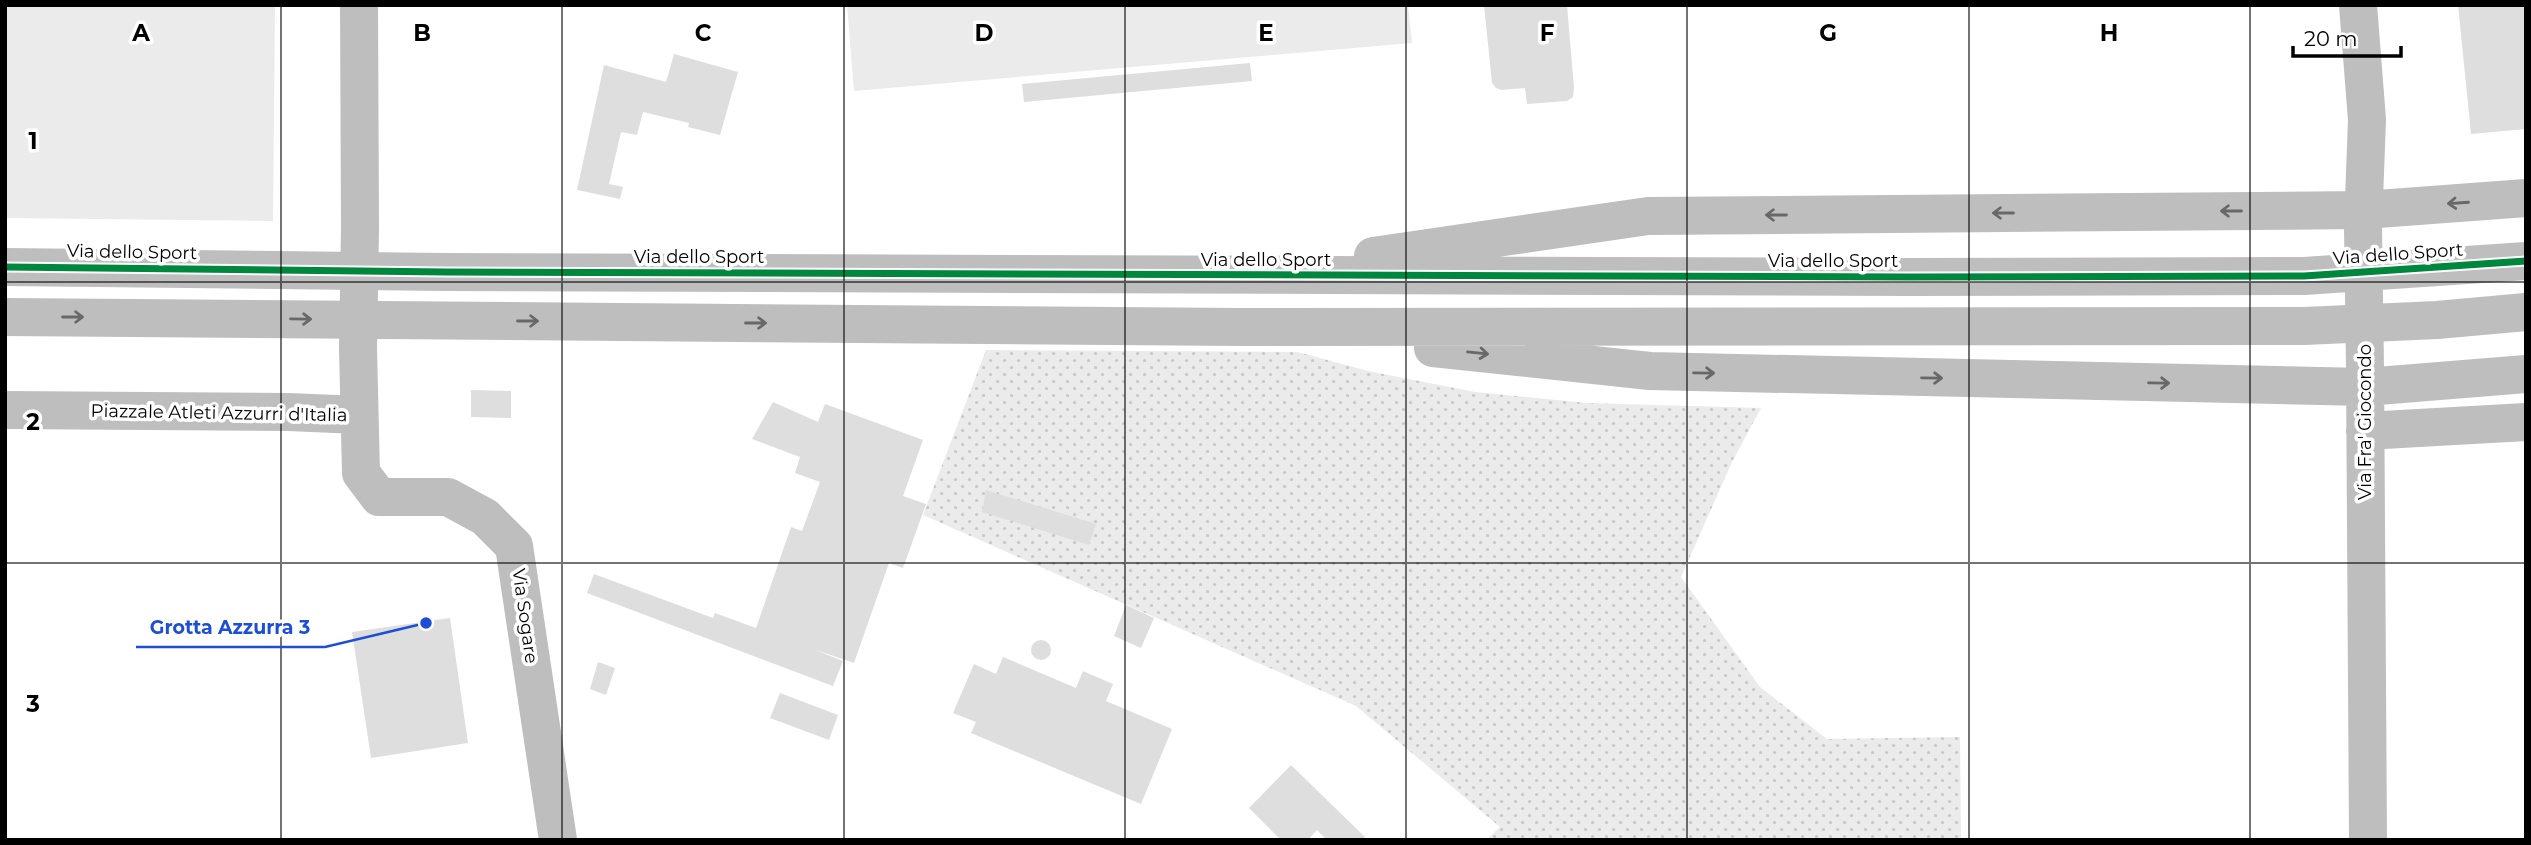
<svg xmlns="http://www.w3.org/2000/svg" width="2531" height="845" viewBox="0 0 2531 845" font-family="Montserrat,sans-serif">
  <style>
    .grass { fill: url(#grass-dots) }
    .pitch { fill: #ebebeb }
    .building { fill: #dedede }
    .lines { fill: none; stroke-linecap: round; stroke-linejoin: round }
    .minor { stroke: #bebebe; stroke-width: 38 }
    .minor-bridge { stroke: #bebebe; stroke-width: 38 }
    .cycleway-casing { stroke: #fff; stroke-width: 11 }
    .cycleway { stroke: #00873e; stroke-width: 7 }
    .oneway { stroke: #686868 }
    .grid { fill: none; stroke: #000; stroke-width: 2; stroke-opacity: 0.55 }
    .labels { text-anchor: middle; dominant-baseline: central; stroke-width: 7; stroke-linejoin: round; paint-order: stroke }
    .street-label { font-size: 18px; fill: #000; stroke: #fff }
    .grid-label { font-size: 23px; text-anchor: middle; font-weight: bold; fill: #000; stroke: #fff; stroke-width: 7; stroke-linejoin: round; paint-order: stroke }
    .leader { fill: none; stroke: #1d4ed8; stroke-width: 2.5 }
    .callout-dot { fill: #1d4ed8; stroke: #fff; stroke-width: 2.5 }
    .callout-label { font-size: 19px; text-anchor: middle; font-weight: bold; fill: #1d4ed8; stroke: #fff; stroke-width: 7; stroke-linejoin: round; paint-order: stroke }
  </style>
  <defs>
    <pattern id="grass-dots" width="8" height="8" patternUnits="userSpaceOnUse" patternTransform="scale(1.75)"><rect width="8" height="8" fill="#ebebeb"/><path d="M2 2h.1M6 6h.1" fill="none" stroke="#c8c8c8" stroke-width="1.8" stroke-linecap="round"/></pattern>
  </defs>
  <rect width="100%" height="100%" fill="#fff"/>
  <path class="grass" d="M 986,350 L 1298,352 L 1368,371 L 1475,392 L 1587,403 L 1761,408 L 1732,462 L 1681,577 L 1760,687 L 1827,739 L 1960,737 L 1961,840 L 1486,840 L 1500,827 L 1356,706 L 923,515 Z"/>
  <path class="pitch" d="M 5,5 L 275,5 L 273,221 L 5,218 Z
    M 847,5 L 1408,5 L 1412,43 L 854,91 Z"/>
  <path class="building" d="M 1484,5 L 1567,5 L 1574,88 L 1573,97 L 1567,101 L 1527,104 L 1525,88 L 1501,90 L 1496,88 L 1492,83 Z
    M 2458,5 L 2526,5 L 2526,129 L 2471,134 Z
    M 674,54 L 738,72 L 720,135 L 688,127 L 689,123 L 643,112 L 637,135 L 621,132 L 609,184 L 623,187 L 620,199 L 577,190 L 604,65 L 666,82 Z
    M 1250,63 L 1252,81 L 1024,102 L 1022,84 Z
    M 471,390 L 511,391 L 511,418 L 471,417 Z
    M 773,402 L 818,422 L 825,404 L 923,440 L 903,496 L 926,504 L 903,568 L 889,563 L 854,663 L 813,649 L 843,661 L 833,686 L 587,593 L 594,574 L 713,618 L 715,613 L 756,628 L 791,527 L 802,531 L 820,482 L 795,473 L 800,457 L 752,439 Z
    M 986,490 L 1096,524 L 1089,545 L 982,512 Z
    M 1126,605 L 1154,618 L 1141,648 L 1114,636 Z
    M 450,618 L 468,743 L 371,758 L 352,632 Z
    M1031 650a10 10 0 1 1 20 0a10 10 0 1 1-20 0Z
    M 1003,657 L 1076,688 L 1083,671 L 1113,684 L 1106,701 L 1172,729 L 1141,804 L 971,733 L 976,722 L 953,713 L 974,664 L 996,674 Z
    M 598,662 L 615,668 L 606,695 L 590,689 Z
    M 780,693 L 838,715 L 829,740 L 770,718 Z
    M 1291,765 L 1365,837 L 1362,840 L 1327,840 L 1317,830 L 1308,840 L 1281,840 L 1249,808 Z"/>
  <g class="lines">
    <path class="minor" d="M 359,5 L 360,228
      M 2358,5 L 2367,120 L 2363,226
      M 1373,256 L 1648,216 L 2364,210 L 2526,198
      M 5,267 L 445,272 L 1908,277 L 2304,276 L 2526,261
      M 5,317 L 1240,327 L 2304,326 L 2437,320 L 2526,312
      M 358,348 L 361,473 L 379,497 L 448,497 L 485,517 L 514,546 L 558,840
      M 1433,348 L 1650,371 L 2365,387 L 2526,374
      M 2365,368 L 2368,840
      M 5,410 L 288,412 L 359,415
      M 2365,431 L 2526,422"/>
    <path class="minor-bridge" d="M 2363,226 L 2365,368
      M 358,348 L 360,228"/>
    <g class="cycleway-casing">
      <path id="cycleway" d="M 5,267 L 445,272 L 1908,277 L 2304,276 L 2526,261"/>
    </g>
    <use href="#cycleway" class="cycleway"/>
  </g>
  <defs><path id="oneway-shaft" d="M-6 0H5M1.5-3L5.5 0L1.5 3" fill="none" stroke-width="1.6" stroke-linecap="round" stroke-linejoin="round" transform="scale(1.75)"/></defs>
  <g class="oneway">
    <use href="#oneway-shaft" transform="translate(2458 203) rotate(176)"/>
    <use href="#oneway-shaft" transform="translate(2231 211) rotate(180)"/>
    <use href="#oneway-shaft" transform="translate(2003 213) rotate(180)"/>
    <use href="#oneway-shaft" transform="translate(1776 215) rotate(180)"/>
    <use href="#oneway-shaft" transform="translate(73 317)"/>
    <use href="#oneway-shaft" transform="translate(301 319) rotate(1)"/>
    <use href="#oneway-shaft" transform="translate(528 321)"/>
    <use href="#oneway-shaft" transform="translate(756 323)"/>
    <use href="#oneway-shaft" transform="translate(1478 353) rotate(6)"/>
    <use href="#oneway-shaft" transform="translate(1704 373) rotate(1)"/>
    <use href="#oneway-shaft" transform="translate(1932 378) rotate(1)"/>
    <use href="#oneway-shaft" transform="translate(2159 383) rotate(1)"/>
  </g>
  <path class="grid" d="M 281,5 L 281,840M 562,5 L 562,840M 844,5 L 844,840M 1125,5 L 1125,840M 1406,5 L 1406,840M 1687,5 L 1687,840M 1969,5 L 1969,840M 2250,5 L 2250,840M 5,282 L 2526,282M 5,563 L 2526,563"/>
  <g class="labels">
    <g class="street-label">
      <text transform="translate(132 252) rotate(1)">Via dello Sport</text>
      <text transform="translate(2398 254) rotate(-4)">Via dello Sport</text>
      <text x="699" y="257">Via dello Sport</text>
      <text x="1266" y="260">Via dello Sport</text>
      <text x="1833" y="261">Via dello Sport</text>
      <text transform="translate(219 413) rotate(1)">Piazzale Atleti Azzurri d'Italia</text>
      <text transform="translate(2365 422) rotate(-90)">Via Fra' Giocondo</text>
      <text transform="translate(525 616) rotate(82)">Via Sogare</text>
    </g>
  </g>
  <g class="grid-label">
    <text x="141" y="41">A</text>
    <text x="422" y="41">B</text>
    <text x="703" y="41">C</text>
    <text x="984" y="41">D</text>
    <text x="1266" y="41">E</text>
    <text x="1547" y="41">F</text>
    <text x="1828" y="41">G</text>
    <text x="2109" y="41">H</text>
    <text x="33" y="149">1</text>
    <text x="33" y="430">2</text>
    <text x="33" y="712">3</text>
  </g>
  <path class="leader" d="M426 623L325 647H136"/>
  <circle class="callout-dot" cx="426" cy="623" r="7"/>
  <g class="callout-label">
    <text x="230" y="634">Grotta Azzurra 3</text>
  </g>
  <rect width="2531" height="845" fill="none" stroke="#000000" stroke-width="14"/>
  <path d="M2293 46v10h108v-10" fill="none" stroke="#000000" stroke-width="3.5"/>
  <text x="2304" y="46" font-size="21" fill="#000000" stroke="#ffffff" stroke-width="5" paint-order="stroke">20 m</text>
</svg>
